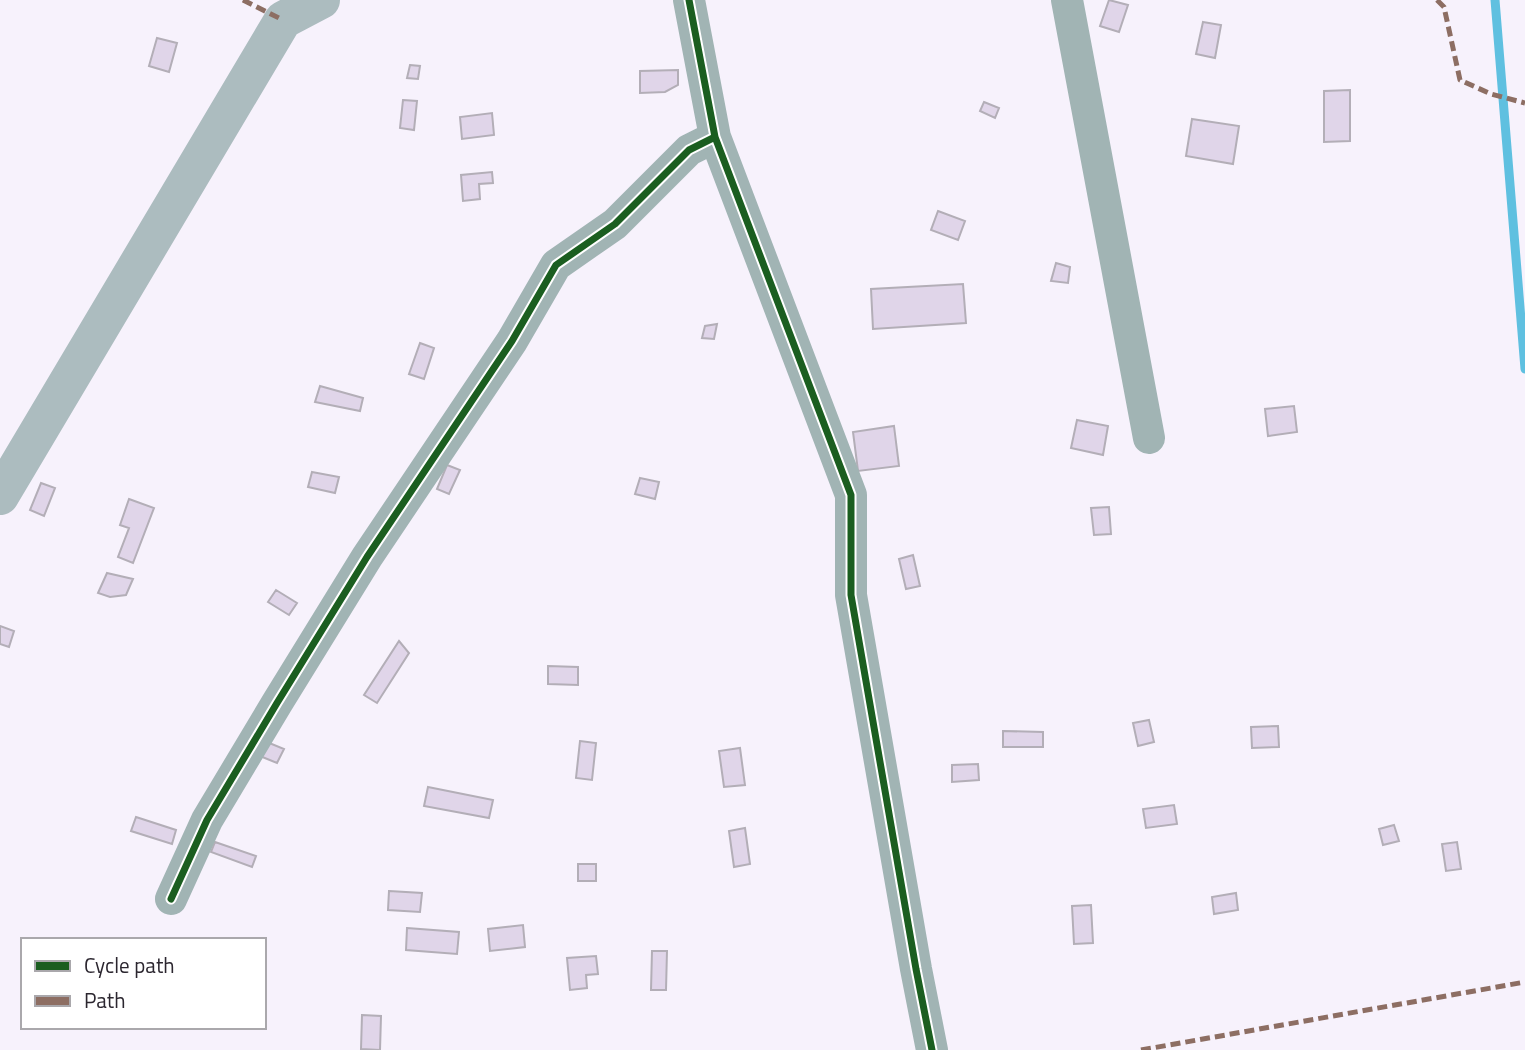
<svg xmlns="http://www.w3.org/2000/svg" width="1525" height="1050" viewBox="0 0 1525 1050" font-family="'Titillium Web',sans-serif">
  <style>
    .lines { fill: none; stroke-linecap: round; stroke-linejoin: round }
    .stream { stroke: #5fc0e0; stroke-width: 9 }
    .building { fill: #e0d5e9; stroke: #b3aeb7; stroke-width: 2 }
    .street { stroke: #a1b4b4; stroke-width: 32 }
    .secondary { stroke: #acbcbf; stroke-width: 38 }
    .quiet { stroke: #8d6e63; stroke-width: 5; stroke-dasharray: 10 5; stroke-linecap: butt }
    .cycleway-casing { stroke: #fff; stroke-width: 11 }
    .cycleway { stroke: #1b5e20; stroke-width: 7 }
  </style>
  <rect width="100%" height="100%" fill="#f7f2fc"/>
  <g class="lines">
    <path class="stream" d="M 1495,0 L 1525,369"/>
  </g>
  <path class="building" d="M 1109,0 L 1128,5 L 1119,32 L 1100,26 Z
    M 1203,22 L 1221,25 L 1215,58 L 1196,54 Z
    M 157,38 L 177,43 L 169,72 L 149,66 Z
    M 410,65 L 420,66 L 418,79 L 407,78 Z
    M 678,70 L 678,85 L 665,92 L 640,93 L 640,71 Z
    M 1350,90 L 1350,141 L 1324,142 L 1324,91 Z
    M 403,100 L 417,101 L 414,130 L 400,128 Z
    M 984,102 L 999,108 L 995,118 L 980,111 Z
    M 492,113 L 494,135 L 462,139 L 460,117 Z
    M 1192,119 L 1239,126 L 1233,164 L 1186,156 Z
    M 492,172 L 493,183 L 479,184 L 480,199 L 463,201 L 461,175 Z
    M 938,211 L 965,221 L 958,240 L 931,230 Z
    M 1056,263 L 1070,267 L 1068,283 L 1051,281 Z
    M 963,284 L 966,323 L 873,329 L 871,289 Z
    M 717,324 L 714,339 L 702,338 L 705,326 Z
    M 420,343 L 434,348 L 424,379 L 409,374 Z
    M 320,386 L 363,398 L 360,411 L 315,402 Z
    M 1294,406 L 1297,432 L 1268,436 L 1265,409 Z
    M 1077,420 L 1108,426 L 1103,455 L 1071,448 Z
    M 894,426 L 899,466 L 858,471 L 853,432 Z
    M 447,465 L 460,470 L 449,494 L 437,489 Z
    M 312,472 L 339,477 L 335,493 L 308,487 Z
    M 640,478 L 659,482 L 655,499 L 635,494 Z
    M 41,483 L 55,488 L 44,516 L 30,510 Z
    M 129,499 L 154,508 L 133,563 L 118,557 L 129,528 L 120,525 Z
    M 1109,507 L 1111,534 L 1094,535 L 1091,508 Z
    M 913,555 L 920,586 L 906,589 L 899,559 Z
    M 107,573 L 133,579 L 126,595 L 110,597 L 98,593 Z
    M 276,590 L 297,603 L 289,615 L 268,602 Z
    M 0,626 L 14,631 L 9,647 L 0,644 Z
    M 399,641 L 409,653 L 377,703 L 364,695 Z
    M 548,666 L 578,667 L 578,685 L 548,684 Z
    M 1149,720 L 1154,742 L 1138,746 L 1133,723 Z
    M 1278,726 L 1279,747 L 1252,748 L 1251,727 Z
    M 1003,731 L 1043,732 L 1043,747 L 1003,747 Z
    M 262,740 L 284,749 L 277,763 L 255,754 Z
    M 580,741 L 596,743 L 592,780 L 576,778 Z
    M 740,748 L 745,785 L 724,787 L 719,751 Z
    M 978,764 L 979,780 L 952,782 L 952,765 Z
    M 428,787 L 493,800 L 489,818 L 424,806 Z
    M 1174,805 L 1177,824 L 1146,828 L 1143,809 Z
    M 136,817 L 176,830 L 172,844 L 131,831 Z
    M 1394,825 L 1399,841 L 1383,845 L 1379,829 Z
    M 745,828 L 750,864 L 734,867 L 729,831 Z
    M 215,842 L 256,856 L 252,867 L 211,852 Z
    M 1457,842 L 1461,869 L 1446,871 L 1442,844 Z
    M 578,864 L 596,864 L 596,881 L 578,881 Z
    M 389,891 L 422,893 L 420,912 L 388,910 Z
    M 1236,893 L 1238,910 L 1214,914 L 1212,897 Z
    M 1091,905 L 1093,943 L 1074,944 L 1072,906 Z
    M 523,925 L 525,947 L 490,951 L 488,929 Z
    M 407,928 L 459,932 L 457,954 L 406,950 Z
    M 652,951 L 667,951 L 666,990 L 651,990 Z
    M 596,956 L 598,974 L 586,975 L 587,988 L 570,990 L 567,958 Z
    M 362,1015 L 381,1016 L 380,1050 L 361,1049 Z"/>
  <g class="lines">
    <path class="street" d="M 689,0 L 715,137 L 851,495 L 851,595 L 916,969 L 932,1050
      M 1067,0 L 1149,438
      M 171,899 L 207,820 L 277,703 L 367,557 L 512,341 L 556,265 L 615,224 L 689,150 L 715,137"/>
    <path class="secondary" d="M 0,496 L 283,20 L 321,0"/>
    <path class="quiet" d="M 243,0 L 283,20
      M 1437,0 L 1444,7 L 1460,80 L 1491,94 L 1525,103
      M 1141,1050 L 1525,982"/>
    <g class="cycleway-casing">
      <path id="cycleway" d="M 689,0 L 715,137 L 851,495 L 851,595 L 916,969 L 932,1050
        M 171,899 L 207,820 L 277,703 L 367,557 L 512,341 L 556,265 L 615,224 L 689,150 L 715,137"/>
    </g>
    <use href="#cycleway" class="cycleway"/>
  </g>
  <rect x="21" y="938" width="245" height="91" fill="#ffffff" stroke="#aaa8ac" stroke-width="2"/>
  <rect x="35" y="961" width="35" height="10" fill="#1b5e20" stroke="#aaa8ac" stroke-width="2"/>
  <text x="84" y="973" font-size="21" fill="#2b262f">Cycle path</text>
  <rect x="35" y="996" width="35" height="10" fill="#8d6e63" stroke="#aaa8ac" stroke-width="2"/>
  <text x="84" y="1008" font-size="21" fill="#2b262f">Path</text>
</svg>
